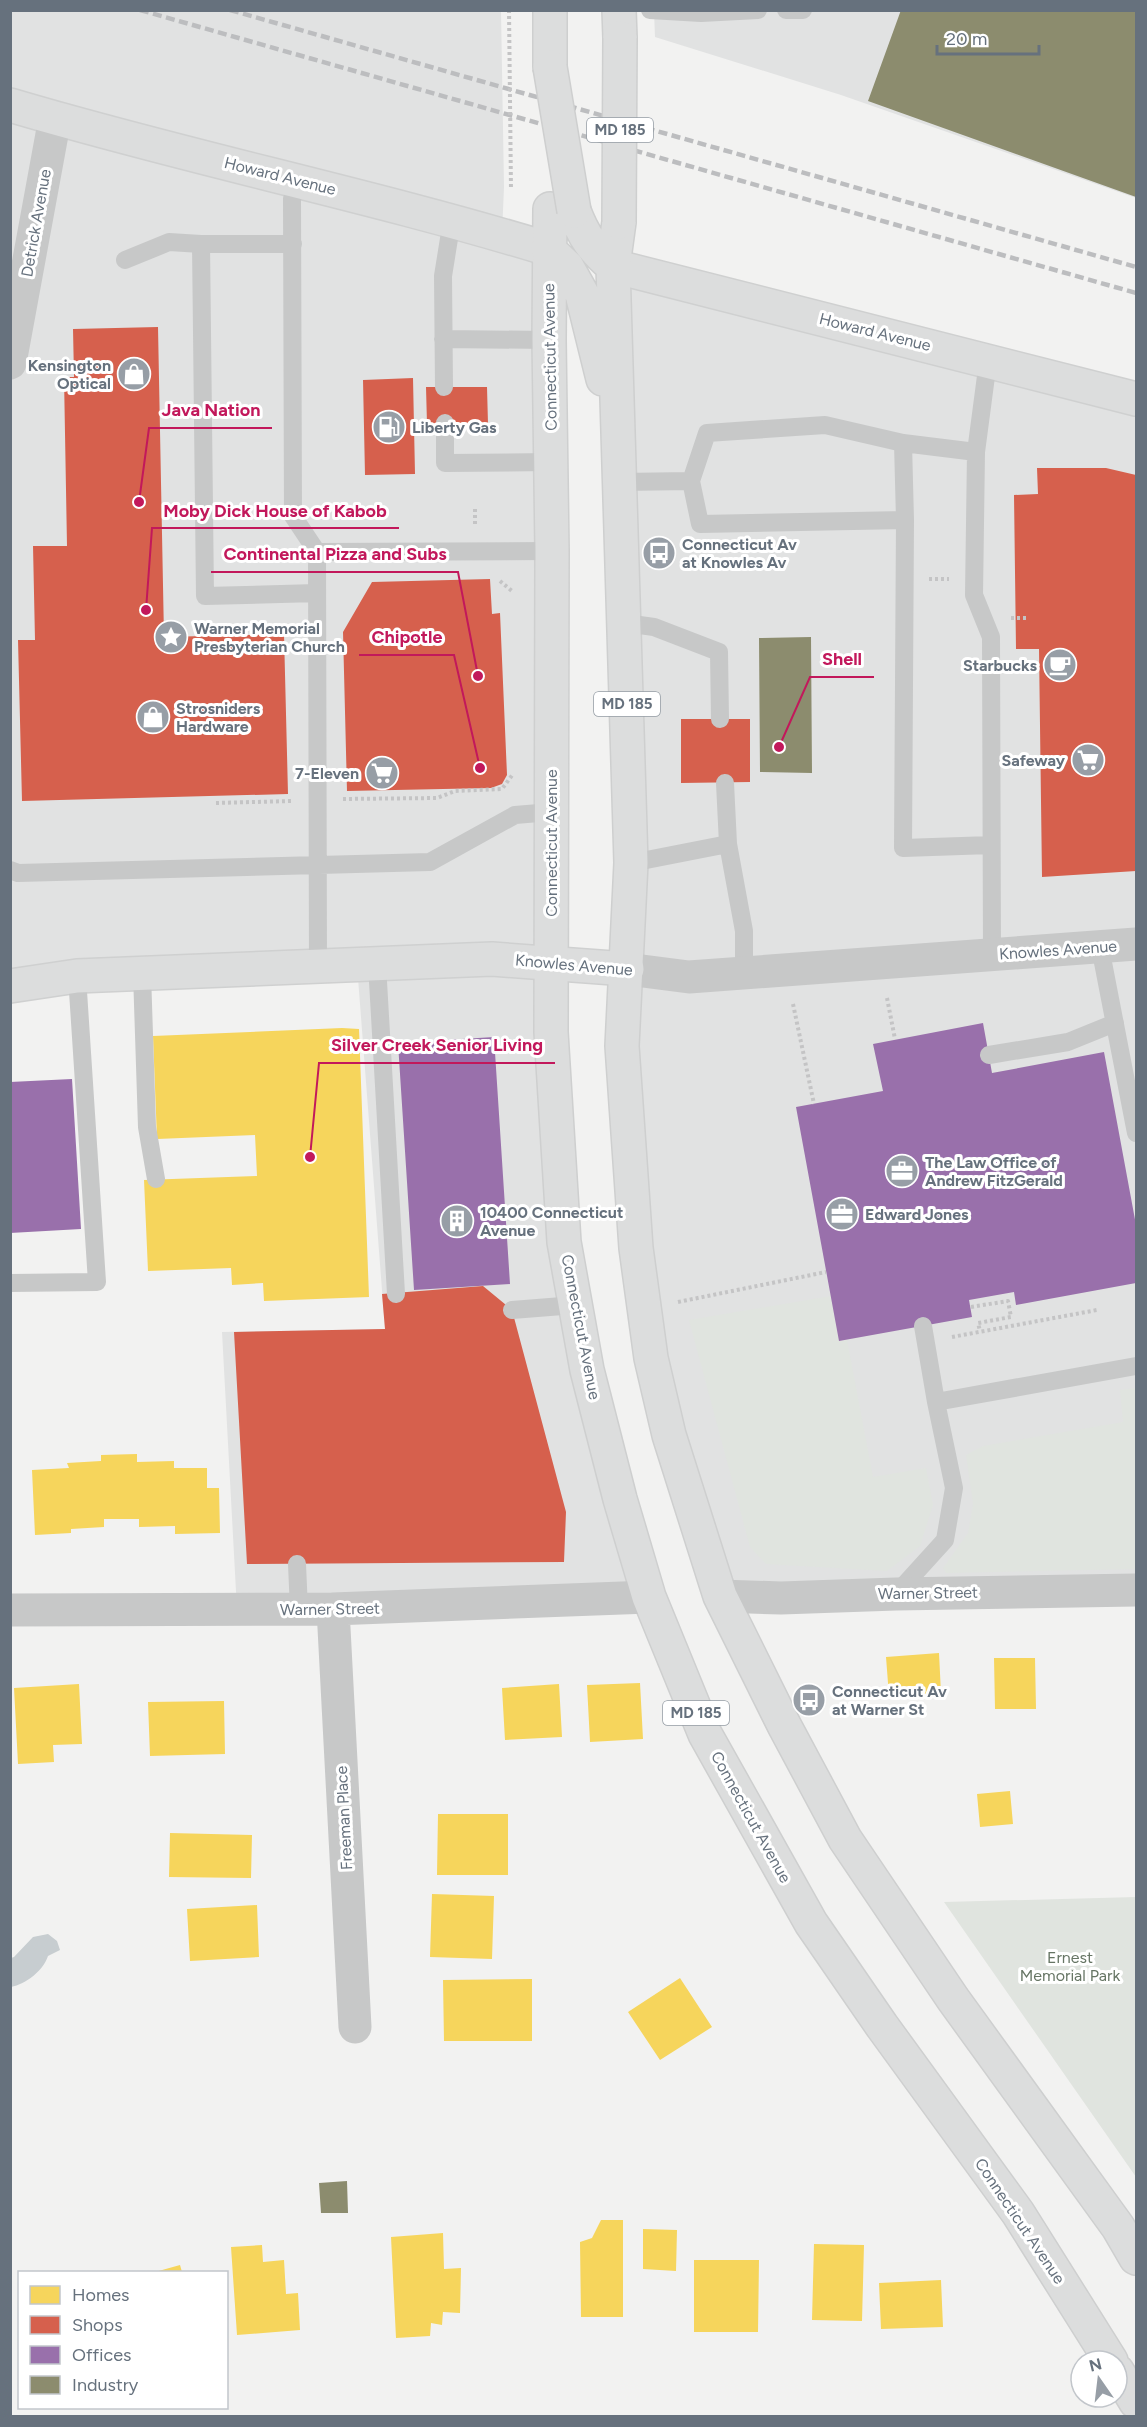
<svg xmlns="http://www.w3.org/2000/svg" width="1147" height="2427" viewBox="0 0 1147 2427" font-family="Figtree,sans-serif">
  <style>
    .built { fill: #e1e2e2 }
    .green { fill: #e0e4df }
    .water { fill: #c7cdd0 }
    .homes { fill: #f6d55c }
    .shops { fill: #d6604d }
    .offices { fill: #9970ab }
    .industry { fill: #8c8c6e }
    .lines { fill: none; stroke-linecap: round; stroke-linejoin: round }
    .secondary-casing { stroke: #cfd0d0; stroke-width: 36 }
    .primary-casing { stroke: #cecfcf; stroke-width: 36 }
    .path { stroke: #c4c4c5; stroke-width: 4; stroke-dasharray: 3 3; stroke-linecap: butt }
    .lane { stroke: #c7c8c8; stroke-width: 18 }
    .street { stroke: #c7c8c8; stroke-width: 33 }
    .secondary { stroke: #dcdddd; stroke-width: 33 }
    .primary { stroke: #dcdddd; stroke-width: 33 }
    .rail { stroke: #bcbdbf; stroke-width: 4.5; stroke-dasharray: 9 4.5; stroke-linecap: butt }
    .primary-bridge-casing { stroke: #cecfcf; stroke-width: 36; stroke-linecap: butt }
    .path-bridge { stroke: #c4c4c5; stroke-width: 4; stroke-dasharray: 3 3; stroke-linecap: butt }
    .primary-bridge { stroke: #dcdddd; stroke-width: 33 }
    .labels { text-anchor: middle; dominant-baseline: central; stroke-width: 6; stroke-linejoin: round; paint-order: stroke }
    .shield { fill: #fff; stroke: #949ca4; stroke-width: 1.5 }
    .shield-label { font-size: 15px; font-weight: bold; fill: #66717d }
    .street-label { font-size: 16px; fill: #66717d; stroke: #fff }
    .poi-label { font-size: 16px; font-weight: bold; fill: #66717d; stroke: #fff; text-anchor: start }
    .park-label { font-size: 16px; fill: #667564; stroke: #fff }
    .leader { fill: none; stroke: #c2185b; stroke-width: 2 }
    .callout-dot { fill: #c2185b; stroke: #fff; stroke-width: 2 }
    .callout-label { font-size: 18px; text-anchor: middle; font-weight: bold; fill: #c2185b; stroke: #fff; stroke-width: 6; stroke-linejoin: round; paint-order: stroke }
  </style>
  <rect width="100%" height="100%" fill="#f2f2f1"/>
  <path class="built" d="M 11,11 L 501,11 L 504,187 L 502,234 L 548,249 L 564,1242 L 649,1597 L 237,1610 L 222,1332 L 385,1329 L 357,965 L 11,986 Z
    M 654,11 L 1136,11 L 1136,198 L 841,95 L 655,37 Z
    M 613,266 L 1136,399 L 1136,1590 L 720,1596 L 636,1248 Z"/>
  <path class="green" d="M 831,1296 L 839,1341 L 847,1340 L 873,1477 L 926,1468 L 933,1505 L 920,1546 L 887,1571 L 766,1564 L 750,1547 L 689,1320 Z
    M 1136,1388 L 1136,1569 L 946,1573 L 943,1568 L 968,1533 L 973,1504 L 966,1455 L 983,1446 L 1123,1422 L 1120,1390 Z
    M 1136,1897 L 1136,2177 L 944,1902 Z"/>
  <path class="water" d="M 48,1934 L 57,1941 L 60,1950 L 48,1956 C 43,1971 26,1984 11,1987 L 11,1958 L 14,1957 L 33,1937 Z"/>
  <path class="homes" d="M 342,1028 L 359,1029 L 369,1297 L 264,1301 L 263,1283 L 232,1285 L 231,1268 L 148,1271 L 144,1180 L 257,1176 L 255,1135 L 157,1139 L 153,1036 Z
    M 137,1454 L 137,1462 L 174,1461 L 174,1468 L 207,1468 L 207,1488 L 219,1488 L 220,1533 L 175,1534 L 175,1526 L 139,1527 L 139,1519 L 104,1519 L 104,1527 L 71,1529 L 71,1533 L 35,1535 L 32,1470 L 69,1468 L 67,1463 L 101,1461 L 101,1455 Z
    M 939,1653 L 941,1693 L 889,1696 L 886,1657 Z
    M 994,1658 L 1035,1658 L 1036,1709 L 995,1709 Z
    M 640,1683 L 643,1739 L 590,1742 L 587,1685 Z
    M 79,1684 L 82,1744 L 53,1745 L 54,1762 L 18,1764 L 14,1688 Z
    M 559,1684 L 562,1737 L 505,1740 L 502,1688 Z
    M 224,1701 L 225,1754 L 150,1756 L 148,1702 Z
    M 1010,1791 L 1013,1824 L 980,1827 L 977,1794 Z
    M 438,1814 L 508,1814 L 508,1875 L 437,1875 Z
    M 170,1833 L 252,1835 L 251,1878 L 169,1877 Z
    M 432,1894 L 494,1896 L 492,1959 L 430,1957 Z
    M 257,1905 L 259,1957 L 190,1961 L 187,1909 Z
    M 680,1978 L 712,2027 L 660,2060 L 628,2012 Z
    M 532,1979 L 532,2041 L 444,2041 L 443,1980 Z
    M 601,2220 L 623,2220 L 623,2317 L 581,2317 L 580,2242 L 592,2238 Z
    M 643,2229 L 677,2230 L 676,2271 L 643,2269 Z
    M 443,2233 L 444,2269 L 461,2268 L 460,2313 L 443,2312 L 442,2325 L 431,2323 L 430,2336 L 396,2338 L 391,2237 Z
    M 814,2244 L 864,2245 L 862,2321 L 812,2320 Z
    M 262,2245 L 263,2262 L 284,2260 L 286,2294 L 298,2293 L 300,2330 L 237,2335 L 231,2247 Z
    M 694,2260 L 759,2260 L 758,2332 L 694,2332 Z
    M 180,2265 L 182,2272 L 155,2272 Z
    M 941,2280 L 943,2327 L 881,2329 L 879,2283 Z"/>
  <path class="shops" d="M 158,327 L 164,637 L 284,634 L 288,794 L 22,801 L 18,640 L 35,640 L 33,546 L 67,546 L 64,377 L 74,377 L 73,329 Z
    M 413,378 L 415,474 L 365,475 L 363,380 Z
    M 426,387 L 487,387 L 488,424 L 427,424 Z
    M 1037,468 L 1106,468 L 1136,475 L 1136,871 L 1042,877 L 1039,649 L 1016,649 L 1014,495 L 1038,494 Z
    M 490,579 L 492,614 L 500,613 L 507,775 L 502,784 L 491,788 L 347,791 L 343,632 L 372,582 Z
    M 681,719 L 750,719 L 750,782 L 681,783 Z
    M 483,1286 L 512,1310 L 566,1512 L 564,1562 L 247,1564 L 234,1332 L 385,1329 L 382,1294 Z"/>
  <path class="offices" d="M 983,1023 L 992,1073 L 1104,1052 L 1136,1225 L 1136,1283 L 1016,1305 L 1014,1292 L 969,1300 L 972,1317 L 839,1341 L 796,1107 L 883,1091 L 873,1044 Z
    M 494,1037 L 510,1284 L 414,1290 L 398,1043 Z
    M 72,1079 L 81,1229 L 10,1233 L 10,1082 Z"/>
  <path class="industry" d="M 901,10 L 1136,10 L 1136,197 L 868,101 Z
    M 811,637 L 812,773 L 760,772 L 759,638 Z
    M 347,2181 L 348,2213 L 321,2213 L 319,2183 Z"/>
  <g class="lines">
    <g class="secondary-casing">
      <path id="secondary" d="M 10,105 C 188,158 371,195 548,249
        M 613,266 L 1136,399
        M 10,986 L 77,976 L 492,959 L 627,969"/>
    </g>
    <g class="primary-casing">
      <path id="primary" d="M 550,10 L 550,67
        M 619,10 L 620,38
        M 550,209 L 549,340 L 552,551 L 551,1032 L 564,1242 L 587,1370 L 620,1499 L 649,1597 L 705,1734 L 811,1923 L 882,2026 L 1018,2213 L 1111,2361
        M 574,211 C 583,235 593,250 613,266
        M 619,222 L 613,266 L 631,863 L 622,1046 L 636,1248 L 651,1358 L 669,1435 L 720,1596 L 784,1725 L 845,1839 L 953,1999 L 1118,2227 L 1136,2258
        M 548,249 L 567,267 L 582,294 L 603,379
        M 1117,2371 L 1136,2402"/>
    </g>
    <path class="path" d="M 475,509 L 475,526
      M 929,579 L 949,579
      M 500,581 L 512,591
      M 1011,618 L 1029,618
      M 343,799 L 437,798 L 455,791 L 502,789 L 513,774
      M 216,803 L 291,801
      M 887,998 L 895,1039
      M 793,1004 L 814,1104
      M 678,1302 L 826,1272
      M 971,1307 L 1008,1301 L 1011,1317 L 978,1323 L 980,1331
      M 952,1337 L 1097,1310"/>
    <path class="lane" d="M 650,10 L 701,13 L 758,10
      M 786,10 L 803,10
      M 297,180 L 292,199 L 293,516 L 317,552 L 318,966
      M 293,244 L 201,244 L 205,596 L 317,593
      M 125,260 L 169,242 L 201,244
      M 443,339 L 549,340
      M 444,387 L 443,276 L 452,220
      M 445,423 L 445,463 L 552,462
      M 903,443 L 905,520 L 903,848 L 991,845
      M 976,452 L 974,595 L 991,637 L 992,955
      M 620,482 L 691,481
      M 905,520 L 700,524 L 691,481 L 707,433 L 825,425 L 903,443 L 976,452 L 988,361
      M 317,552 L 552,551
      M 625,623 L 654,627 L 719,652 L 720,719
      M 725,783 L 728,844 L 744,931 L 744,973
      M 631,863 L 728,844
      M 10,870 L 18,873 L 430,862 L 515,815 L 551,812
      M 1100,947 L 1136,1133
      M 377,964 L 396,1294
      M 142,973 L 147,1127 L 156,1179
      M 989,1055 L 1068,1042 L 1115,1023
      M 10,1283 L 97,1282 L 77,976
      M 512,1310 L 575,1305
      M 923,1326 L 936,1402 L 1136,1366
      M 297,1564 L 299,1610
      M 896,1594 L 945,1540 L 954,1488 L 936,1402"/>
    <path class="street" d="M 10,363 L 55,118
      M 627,969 L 689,977 L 1136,944
      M 720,1596 L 781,1598 L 896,1594 L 1136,1590
      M 333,1609 L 355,2027
      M 10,1610 L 333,1609 L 649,1597"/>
    <use href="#secondary" class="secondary"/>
    <use href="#primary" class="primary"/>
    <path class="rail" d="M 140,10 L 1136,293
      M 230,10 L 1136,267"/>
    <g class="primary-bridge-casing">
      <path id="primary-bridge" d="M 550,67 L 574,211
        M 619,222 L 620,38"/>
    </g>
    <path class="path-bridge" d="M 509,10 L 511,190"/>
    <use href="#primary-bridge" class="primary-bridge"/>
  </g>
  <defs>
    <g id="shop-disc" transform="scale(1.725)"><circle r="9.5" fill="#979ea6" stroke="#fff"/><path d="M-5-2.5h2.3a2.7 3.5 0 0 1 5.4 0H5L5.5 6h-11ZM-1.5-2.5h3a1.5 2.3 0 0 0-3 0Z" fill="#fff"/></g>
    <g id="fuel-disc" transform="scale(1.725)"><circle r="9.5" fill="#979ea6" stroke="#fff"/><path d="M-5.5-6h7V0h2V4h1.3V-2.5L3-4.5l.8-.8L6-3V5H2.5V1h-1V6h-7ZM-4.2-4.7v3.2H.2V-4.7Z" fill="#fff"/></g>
    <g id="bus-disc" transform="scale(1.725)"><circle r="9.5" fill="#979ea6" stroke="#fff"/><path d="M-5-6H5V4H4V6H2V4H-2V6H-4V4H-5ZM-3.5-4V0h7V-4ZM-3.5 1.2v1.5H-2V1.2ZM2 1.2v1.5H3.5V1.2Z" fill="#fff"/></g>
    <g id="sight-disc" transform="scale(1.725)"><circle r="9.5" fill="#979ea6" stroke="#fff"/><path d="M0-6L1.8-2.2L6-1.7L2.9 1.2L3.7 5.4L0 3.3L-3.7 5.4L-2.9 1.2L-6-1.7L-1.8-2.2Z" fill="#fff"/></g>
    <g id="cafe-disc" transform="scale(1.725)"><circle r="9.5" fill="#979ea6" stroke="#fff"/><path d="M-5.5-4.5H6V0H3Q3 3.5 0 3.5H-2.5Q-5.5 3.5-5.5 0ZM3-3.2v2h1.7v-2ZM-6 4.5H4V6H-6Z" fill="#fff"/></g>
    <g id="supermarket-disc" transform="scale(1.725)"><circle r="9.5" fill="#979ea6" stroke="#fff"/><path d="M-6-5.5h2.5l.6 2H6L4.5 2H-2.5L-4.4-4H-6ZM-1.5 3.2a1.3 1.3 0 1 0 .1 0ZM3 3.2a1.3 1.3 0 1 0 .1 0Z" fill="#fff"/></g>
    <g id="office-disc" transform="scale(1.725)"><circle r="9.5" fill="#979ea6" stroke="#fff"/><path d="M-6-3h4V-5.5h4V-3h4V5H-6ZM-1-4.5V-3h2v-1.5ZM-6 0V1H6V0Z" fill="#fff"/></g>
    <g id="building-disc" transform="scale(1.725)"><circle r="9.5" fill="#979ea6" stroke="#fff"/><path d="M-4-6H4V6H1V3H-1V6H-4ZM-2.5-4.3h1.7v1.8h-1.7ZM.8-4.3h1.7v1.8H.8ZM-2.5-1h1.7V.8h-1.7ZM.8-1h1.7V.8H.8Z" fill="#fff"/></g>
  </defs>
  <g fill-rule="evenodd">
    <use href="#shop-disc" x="134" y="374"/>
    <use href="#fuel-disc" x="389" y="427"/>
    <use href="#bus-disc" x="659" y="553"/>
    <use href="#sight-disc" x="171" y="637"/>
    <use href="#cafe-disc" x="1060" y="665"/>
    <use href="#shop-disc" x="153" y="717"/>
    <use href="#supermarket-disc" x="1088" y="760"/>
    <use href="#supermarket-disc" x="382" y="773"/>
    <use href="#office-disc" x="902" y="1171"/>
    <use href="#office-disc" x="842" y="1214"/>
    <use href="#building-disc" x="457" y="1221"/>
    <use href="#bus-disc" x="809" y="1700"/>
  </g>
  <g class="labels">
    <g class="shield">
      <rect x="587" y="118" width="66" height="24" rx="4.5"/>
      <rect x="594" y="692" width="66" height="24" rx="4.5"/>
      <rect x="663" y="1701" width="66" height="24" rx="4.5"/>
    </g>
    <g class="shield-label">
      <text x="620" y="130">MD 185</text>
      <text x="627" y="704">MD 185</text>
      <text x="696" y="1713">MD 185</text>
    </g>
    <g class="street-label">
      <text transform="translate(280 176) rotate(14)">Howard Avenue</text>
      <text transform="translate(36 223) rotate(-80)">Detrick Avenue</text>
      <text transform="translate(875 332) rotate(14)">Howard Avenue</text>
      <text transform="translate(550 357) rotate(-91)">Connecticut Avenue</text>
      <text transform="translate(551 843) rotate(-90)">Connecticut Avenue</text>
      <text transform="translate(1058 950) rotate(-4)">Knowles Avenue</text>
      <text transform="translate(574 965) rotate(5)">Knowles Avenue</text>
      <text transform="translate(581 1327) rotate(79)">Connecticut Avenue</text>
      <text transform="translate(928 1593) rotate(-1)">Warner Street</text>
      <text transform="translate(330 1609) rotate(-1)">Warner Street</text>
      <text transform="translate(751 1817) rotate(61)">Connecticut Avenue</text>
      <text transform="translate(344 1818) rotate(-93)">Freeman Place</text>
      <text transform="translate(1020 2221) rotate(56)">Connecticut Avenue</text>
    </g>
    <g class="poi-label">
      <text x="111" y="365" text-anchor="end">Kensington<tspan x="111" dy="18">Optical</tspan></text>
      <text x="412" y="427">Liberty Gas</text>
      <text x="682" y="544">Connecticut Av<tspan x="682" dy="18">at Knowles Av</tspan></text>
      <text x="194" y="628">Warner Memorial<tspan x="194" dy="18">Presbyterian Church</tspan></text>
      <text x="1037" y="665" text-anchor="end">Starbucks</text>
      <text x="176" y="708">Strosniders<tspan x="176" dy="18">Hardware</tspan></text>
      <text x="1065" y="760" text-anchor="end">Safeway</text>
      <text x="359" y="773" text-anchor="end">7-Eleven</text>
      <text x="925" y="1162">The Law Office of<tspan x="925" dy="18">Andrew FitzGerald</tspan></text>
      <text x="480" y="1212">10400 Connecticut<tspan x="480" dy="18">Avenue</tspan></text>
      <text x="865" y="1214">Edward Jones</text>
      <text x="832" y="1691">Connecticut Av<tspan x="832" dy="18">at Warner St</tspan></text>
    </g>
    <g class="park-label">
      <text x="1070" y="1957">Ernest<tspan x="1070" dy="18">Memorial Park</tspan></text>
    </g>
  </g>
  <path class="leader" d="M139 502L149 428H272M146 610L152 528H399M478 676L458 572H211M480 768L454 655H359M779 747L810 677H874M310 1157L319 1063H555"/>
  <g class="callout-dot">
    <circle cx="139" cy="502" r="6"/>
    <circle cx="146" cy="610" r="6"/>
    <circle cx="478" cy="676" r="6"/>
    <circle cx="480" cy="768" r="6"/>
    <circle cx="779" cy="747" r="6"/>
    <circle cx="310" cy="1157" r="6"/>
  </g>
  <g class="callout-label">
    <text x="211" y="416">Java Nation</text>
    <text x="275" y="517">Moby Dick House of Kabob</text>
    <text x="335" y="560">Continental Pizza and Subs</text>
    <text x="407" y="643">Chipotle</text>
    <text x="842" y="665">Shell</text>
    <text x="437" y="1051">Silver Creek Senior Living</text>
  </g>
  <rect width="1147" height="2427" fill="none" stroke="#66717d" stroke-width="24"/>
  <rect x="18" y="2271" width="210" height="138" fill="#ffffff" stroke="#c2c6cb" stroke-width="1.5"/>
  <rect x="30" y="2286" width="30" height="18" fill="#f6d55c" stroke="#c2c6cb" stroke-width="1.5"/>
  <text x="72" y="2301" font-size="18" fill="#66717d">Homes</text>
  <rect x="30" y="2316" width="30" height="18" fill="#d6604d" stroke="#c2c6cb" stroke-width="1.5"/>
  <text x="72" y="2331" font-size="18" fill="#66717d">Shops</text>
  <rect x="30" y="2346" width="30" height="18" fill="#9970ab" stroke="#c2c6cb" stroke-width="1.5"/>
  <text x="72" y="2361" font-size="18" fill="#66717d">Offices</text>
  <rect x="30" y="2376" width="30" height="18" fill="#8c8c6e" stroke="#c2c6cb" stroke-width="1.5"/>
  <text x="72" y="2391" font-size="18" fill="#66717d">Industry</text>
  <g transform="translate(1099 2379) rotate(346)"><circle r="28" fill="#ffffff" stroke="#c2c6cb" stroke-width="1.5"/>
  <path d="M0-4.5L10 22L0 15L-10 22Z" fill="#979ea6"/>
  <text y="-9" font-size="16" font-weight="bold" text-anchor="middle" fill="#66717d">N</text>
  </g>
  <path d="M937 45v9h102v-9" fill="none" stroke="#66717d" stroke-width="3"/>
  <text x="946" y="45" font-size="18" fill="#66717d" stroke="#ffffff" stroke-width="4.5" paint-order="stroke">20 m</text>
</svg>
